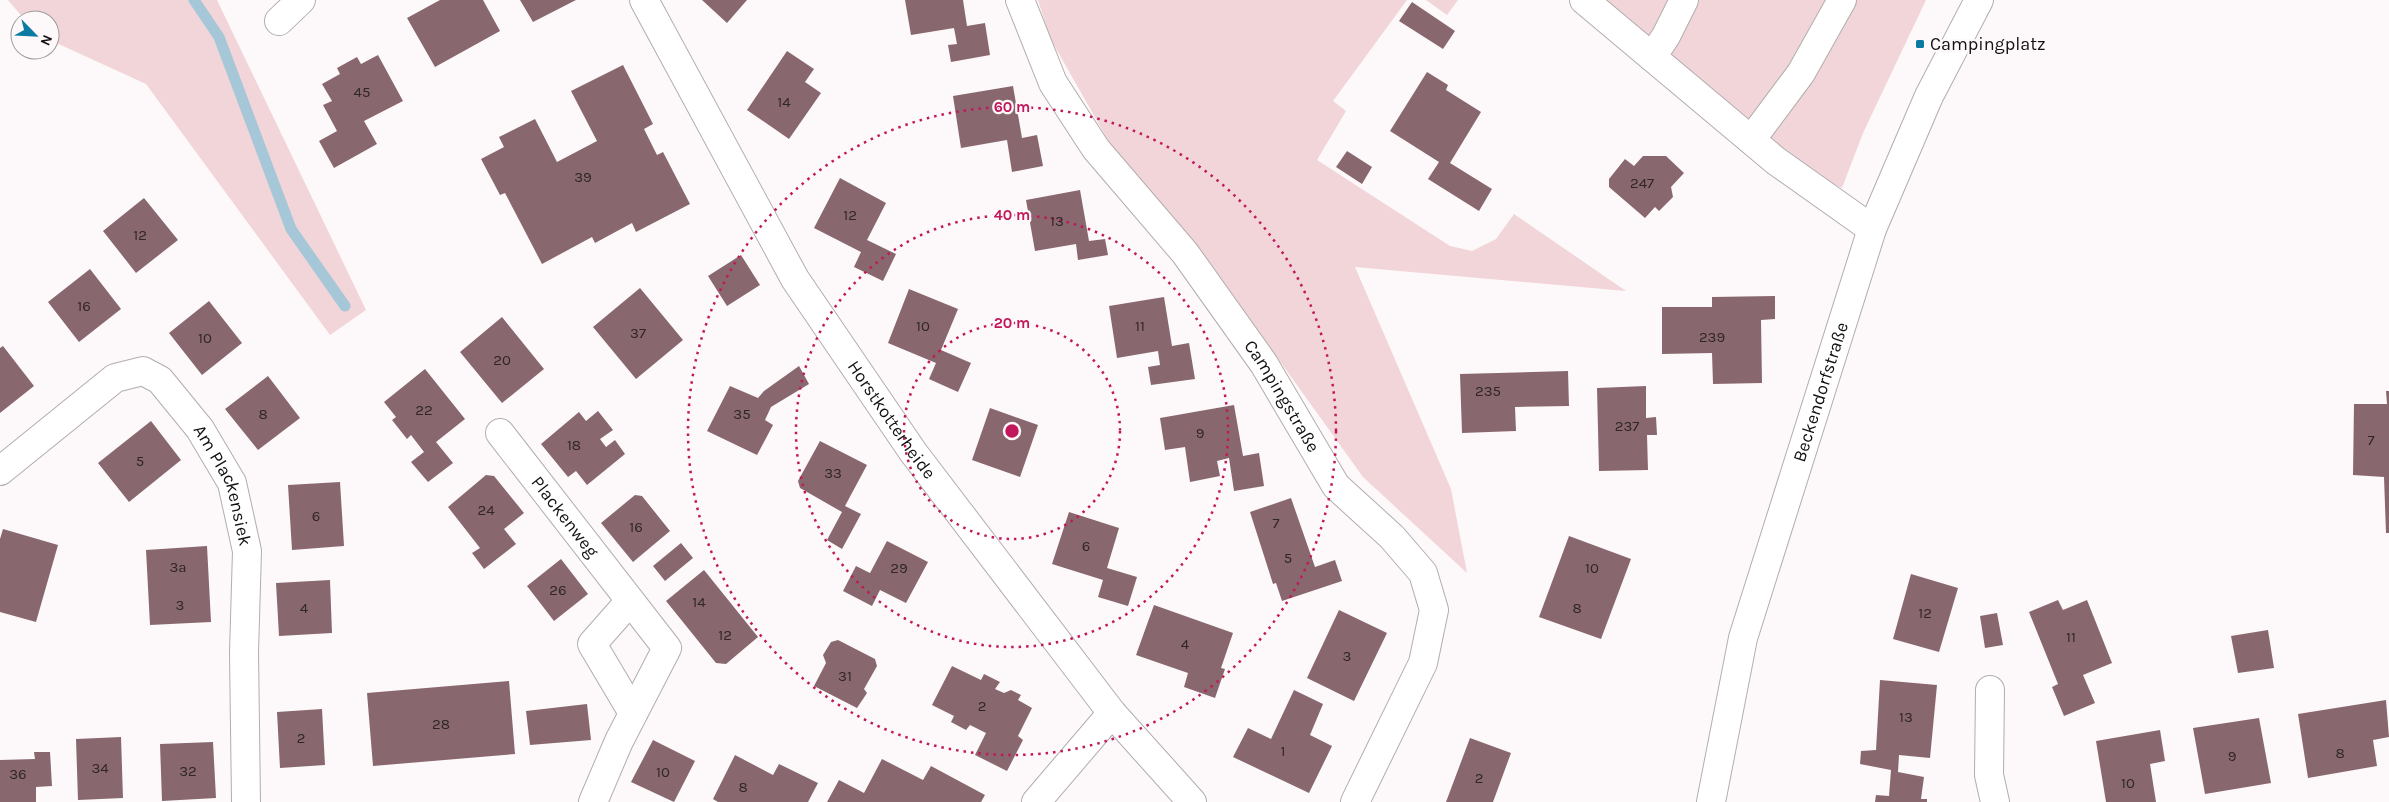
<svg xmlns="http://www.w3.org/2000/svg" width="2389" height="802" viewBox="0 0 2389 802" font-family="Karla,sans-serif">
  <style>
    .green { fill: #f2d5d9 }
    .lines { fill: none; stroke-linecap: round; stroke-linejoin: round }
    .stream { stroke: #a6c7d8; stroke-width: 11 }
    .building { fill: #88686e }
    .minor-casing { stroke: #b2adae; stroke-width: 30 }
    .minor { stroke: #fff; stroke-width: 28 }
    .ring { fill: none; stroke: #c2185b; stroke-width: 2.5; stroke-dasharray: 2.5 5 }
    .poi-dot { fill: #0b7ba4; stroke: #fdf8f9; stroke-width: 2 }
    .labels { text-anchor: middle; dominant-baseline: central; stroke-width: 4.5; stroke-linejoin: round; paint-order: stroke }
    .number-label { font-size: 15px; fill: #302628 }
    .poi-label { font-size: 18px; fill: #121011; stroke: #fdf8f9; text-anchor: start }
    .street-label { font-size: 18px; fill: #121011; stroke: #fdf8f9 }
    .centre { fill: #c2185b; stroke: #fdf8f9; stroke-width: 2.5 }
    .ring-label { font-size: 15px; text-anchor: middle; font-weight: bold; fill: #c2185b; stroke: #fdf8f9; stroke-width: 4.5; stroke-linejoin: round; paint-order: stroke }
  </style>
  <rect width="100%" height="100%" fill="#fdf8f9"/>
  <path class="green" d="M 8,0 L 217,0 L 366,310 L 330,335 L 146,84 L 50,40 L 50,20 L 25,20 Z
    M 1038,0 L 1407,0 L 1333,101 L 1346,111 L 1317,160 L 1450,246 L 1472,251 L 1496,239 L 1514,214 L 1626,291 L 1355,267 L 1451,489 L 1467,573 L 1363,477 L 1195,243 L 1109,142 L 1050,38 Z
    M 1426,0 L 1458,0 L 1447,15 Z
    M 1596,0 L 1926,0 L 1863,133 L 1842,188 L 1793,165 Z"/>
  <g class="lines">
    <path class="stream" d="M 194,0 L 219,37 L 291,229 L 345,306"/>
  </g>
  <path class="building" d="M 440,0 L 483,0 L 500,31 L 435,67 L 407,18 Z
    M 520,0 L 576,0 L 533,22 Z
    M 702,0 L 747,0 L 727,23 Z
    M 905,0 L 963,0 L 967,26 L 985,23 L 990,55 L 951,62 L 948,45 L 957,44 L 954,28 L 911,35 Z
    M 1412,2 L 1455,31 L 1443,49 L 1399,21 Z
    M 787,51 L 814,69 L 805,82 L 821,93 L 789,139 L 747,110 Z
    M 378,55 L 403,101 L 364,121 L 377,144 L 334,168 L 319,141 L 337,131 L 323,105 L 332,101 L 322,84 L 340,74 L 337,68 L 357,57 L 361,64 Z
    M 623,65 L 653,124 L 644,129 L 657,155 L 663,152 L 690,204 L 636,232 L 632,223 L 595,243 L 592,237 L 542,264 L 505,193 L 500,195 L 481,159 L 504,147 L 499,137 L 535,119 L 557,162 L 597,141 L 571,91 Z
    M 1427,72 L 1448,85 L 1446,90 L 1481,112 L 1450,163 L 1492,189 L 1479,211 L 1428,179 L 1439,162 L 1390,131 Z
    M 1013,86 L 1022,138 L 1037,135 L 1043,166 L 1012,172 L 1007,140 L 961,148 L 953,96 Z
    M 1347,151 L 1372,167 L 1362,184 L 1336,167 Z
    M 1643,156 L 1666,156 L 1684,173 L 1671,187 L 1673,197 L 1659,211 L 1655,207 L 1645,218 L 1609,187 L 1609,179 L 1625,159 L 1634,166 Z
    M 840,178 L 886,203 L 867,240 L 896,254 L 883,281 L 854,267 L 861,252 L 814,228 Z
    M 1080,190 L 1089,241 L 1105,239 L 1108,255 L 1078,260 L 1076,244 L 1035,251 L 1026,200 Z
    M 144,198 L 178,240 L 136,273 L 103,231 Z
    M 741,255 L 760,285 L 727,306 L 708,276 Z
    M 90,269 L 121,309 L 79,342 L 48,302 Z
    M 640,288 L 683,340 L 636,379 L 593,327 Z
    M 909,289 L 958,309 L 941,350 L 971,363 L 958,392 L 929,379 L 936,363 L 888,343 Z
    M 1775,296 L 1775,319 L 1761,320 L 1762,383 L 1713,384 L 1712,353 L 1662,354 L 1662,307 L 1712,307 L 1712,297 Z
    M 1164,297 L 1172,346 L 1189,343 L 1195,379 L 1151,385 L 1148,367 L 1160,365 L 1158,351 L 1117,358 L 1109,306 Z
    M 209,301 L 242,343 L 202,375 L 169,333 Z
    M 502,317 L 544,369 L 502,403 L 460,352 Z
    M 3,346 L 34,386 L 0,413 L 0,348 Z
    M 799,366 L 809,384 L 771,407 L 765,420 L 773,425 L 757,455 L 707,431 L 730,386 L 758,398 L 764,391 Z
    M 425,369 L 465,419 L 436,442 L 453,463 L 428,482 L 411,462 L 424,452 L 411,435 L 407,439 L 392,420 L 396,417 L 384,402 Z
    M 1568,371 L 1569,406 L 1515,407 L 1516,431 L 1462,433 L 1460,374 Z
    M 268,376 L 300,418 L 258,450 L 225,409 Z
    M 1646,386 L 1646,418 L 1656,417 L 1657,435 L 1647,435 L 1648,470 L 1599,471 L 1597,388 Z
    M 2386,391 L 2389,391 L 2389,533 L 2386,533 L 2384,477 L 2353,475 L 2354,404 L 2387,404 Z
    M 1234,405 L 1243,456 L 1259,453 L 1264,486 L 1234,491 L 1229,458 L 1217,461 L 1220,476 L 1190,482 L 1185,447 L 1165,450 L 1160,418 Z
    M 990,408 L 1038,425 L 1020,477 L 972,460 Z
    M 598,411 L 613,430 L 600,439 L 606,447 L 615,440 L 625,454 L 587,485 L 576,471 L 568,477 L 541,444 L 579,412 L 586,421 Z
    M 151,421 L 181,460 L 129,502 L 98,463 Z
    M 820,441 L 867,465 L 845,506 L 861,514 L 842,549 L 827,540 L 842,512 L 800,488 L 798,481 Z
    M 486,475 L 494,476 L 524,513 L 504,529 L 516,544 L 484,569 L 472,553 L 480,548 L 448,507 Z
    M 340,482 L 344,546 L 292,550 L 288,485 Z
    M 635,495 L 642,496 L 670,531 L 633,562 L 601,523 Z
    M 1291,498 L 1315,567 L 1335,560 L 1342,581 L 1282,601 L 1276,583 L 1273,584 L 1250,512 Z
    M 1069,512 L 1119,528 L 1107,568 L 1137,577 L 1128,606 L 1098,597 L 1103,580 L 1052,564 Z
    M 3,529 L 58,545 L 36,622 L 0,612 L 0,539 Z
    M 1569,536 L 1631,559 L 1601,639 L 1539,617 Z
    M 887,541 L 928,562 L 906,603 L 880,590 L 872,606 L 843,591 L 856,566 L 870,573 Z
    M 681,543 L 693,558 L 665,581 L 653,566 Z
    M 207,546 L 211,622 L 150,625 L 146,550 Z
    M 561,559 L 588,594 L 554,621 L 527,586 Z
    M 704,570 L 758,637 L 726,664 L 716,663 L 666,601 Z
    M 1911,574 L 1958,588 L 1939,652 L 1893,639 Z
    M 330,580 L 332,633 L 279,636 L 276,583 Z
    M 2058,600 L 2063,610 L 2087,600 L 2112,663 L 2083,675 L 2095,703 L 2064,716 L 2052,687 L 2058,684 L 2029,612 Z
    M 1154,605 L 1233,633 L 1221,668 L 1225,669 L 1215,698 L 1184,687 L 1188,673 L 1136,655 Z
    M 1339,610 L 1387,633 L 1354,701 L 1307,678 Z
    M 1997,613 L 2003,645 L 1985,648 L 1980,616 Z
    M 2268,630 L 2274,668 L 2238,673 L 2231,636 Z
    M 838,640 L 875,659 L 877,666 L 864,689 L 867,693 L 857,708 L 814,686 L 826,663 L 823,655 L 831,642 Z
    M 952,666 L 981,680 L 984,674 L 1000,682 L 995,689 L 1004,693 L 1011,690 L 1021,695 L 1018,700 L 1032,708 L 1018,736 L 1023,740 L 1007,771 L 975,755 L 986,733 L 970,725 L 966,730 L 951,722 L 954,716 L 932,705 Z
    M 1880,680 L 1937,685 L 1930,758 L 1899,755 L 1898,772 L 1924,777 L 1921,799 L 1927,799 L 1927,802 L 1875,802 L 1876,795 L 1889,796 L 1891,770 L 1860,764 L 1861,751 L 1876,750 Z
    M 509,681 L 515,754 L 373,766 L 367,693 Z
    M 1294,690 L 1323,704 L 1310,735 L 1332,746 L 1309,793 L 1233,757 L 1248,728 L 1271,739 Z
    M 2386,700 L 2389,737 L 2373,740 L 2377,766 L 2308,778 L 2298,714 Z
    M 587,704 L 591,740 L 530,745 L 526,711 Z
    M 322,709 L 325,765 L 280,768 L 277,712 Z
    M 2259,718 L 2271,783 L 2205,794 L 2193,728 Z
    M 2160,730 L 2165,761 L 2150,764 L 2156,802 L 2106,802 L 2096,741 Z
    M 121,737 L 123,798 L 78,800 L 76,739 Z
    M 1470,738 L 1511,753 L 1493,802 L 1446,802 Z
    M 653,740 L 695,761 L 674,802 L 631,782 Z
    M 213,742 L 216,798 L 162,801 L 160,744 Z
    M 34,752 L 50,752 L 52,786 L 36,787 L 36,802 L 0,802 L 0,760 L 35,759 Z
    M 735,755 L 773,775 L 779,764 L 818,783 L 808,802 L 718,802 L 713,799 Z
    M 882,759 L 923,780 L 931,766 L 985,795 L 981,802 L 827,802 L 839,780 L 864,793 Z"/>
  <g class="lines">
    <g class="minor-casing">
      <g id="minor">
        <path id="s1" d="M 644,0 L 795,279 L 913,452 L 1112,713 L 1192,802"/>
        <path id="s2" d="M 1020,0 L 1053,83 L 1096,149 L 1185,253 L 1264,364 L 1336,486 L 1392,537 L 1423,573 L 1434,610 L 1423,663 L 1355,802"/>
        <path d="M 1584,0 L 1776,161 L 1872,229"/>
        <path d="M 279,21 L 301,0"/>
        <path d="M 1652,57 L 1666,36 L 1684,0"/>
        <path d="M 1751,140 L 1801,73 L 1842,0"/>
        <path id="s3" d="M 500,433 L 667,648 L 619,741 L 593,802"/>
        <path id="s4" d="M 0,471 L 115,378 L 143,371 L 160,380 L 200,429 L 232,483 L 247,551 L 244,652 L 246,802"/>
        <path d="M 630,601 L 592,644 L 633,713"/>
        <path d="M 1990,690 L 1989,775 L 1995,802"/>
        <path d="M 1036,802 L 1112,713"/>
        <path id="s5" d="M 1711,802 L 1743,638 L 1872,229 L 1929,96 L 1979,0"/>
      </g>
    </g>
    <use href="#minor" class="minor"/>
  </g>
  <g class="ring">
    <circle cx="1012" cy="431" r="108"/>
    <circle cx="1012" cy="431" r="216"/>
    <circle cx="1012" cy="431" r="324"/>
  </g>
  <rect class="poi-dot" x="1915" y="39" width="10" height="10" rx="2.5"/>
  <g class="labels">
    <g class="number-label">
      <text x="362" y="92">45</text>
      <text x="784" y="102">14</text>
      <text x="583" y="177">39</text>
      <text x="1642" y="183">247</text>
      <text x="850" y="215">12</text>
      <text x="1057" y="221">13</text>
      <text x="140" y="235">12</text>
      <text x="84" y="306">16</text>
      <text x="923" y="326">10</text>
      <text x="1140" y="326">11</text>
      <text x="638" y="333">37</text>
      <text x="1712" y="337">239</text>
      <text x="205" y="338">10</text>
      <text x="502" y="360">20</text>
      <text x="1488" y="391">235</text>
      <text x="424" y="410">22</text>
      <text x="263" y="414">8</text>
      <text x="742" y="414">35</text>
      <text x="1627" y="426">237</text>
      <text x="1200" y="433">9</text>
      <text x="2371" y="440">7</text>
      <text x="574" y="445">18</text>
      <text x="140" y="461">5</text>
      <text x="833" y="473">33</text>
      <text x="486" y="510">24</text>
      <text x="316" y="516">6</text>
      <text x="1276" y="523">7</text>
      <text x="636" y="527">16</text>
      <text x="1086" y="546">6</text>
      <text x="1288" y="558">5</text>
      <text x="178" y="567">3a</text>
      <text x="899" y="568">29</text>
      <text x="1592" y="568">10</text>
      <text x="558" y="590">26</text>
      <text x="699" y="602">14</text>
      <text x="180" y="605">3</text>
      <text x="304" y="608">4</text>
      <text x="1577" y="608">8</text>
      <text x="1925" y="613">12</text>
      <text x="725" y="635">12</text>
      <text x="2071" y="637">11</text>
      <text x="1185" y="644">4</text>
      <text x="1347" y="656">3</text>
      <text x="845" y="676">31</text>
      <text x="982" y="706">2</text>
      <text x="1906" y="717">13</text>
      <text x="441" y="724">28</text>
      <text x="301" y="738">2</text>
      <text x="1283" y="751">1</text>
      <text x="2340" y="753">8</text>
      <text x="2232" y="756">9</text>
      <text x="100" y="768">34</text>
      <text x="188" y="771">32</text>
      <text x="663" y="772">10</text>
      <text x="18" y="774">36</text>
      <text x="1479" y="778">2</text>
      <text x="2128" y="783">10</text>
      <text x="743" y="787">8</text>
    </g>
    <g class="poi-label">
      <text x="1930" y="44">Campingplatz</text>
    </g>
    <g class="street-label">
      <text stroke="none"><textPath href="#s5" startOffset="425">Beckendorfstraße</textPath></text>
      <text stroke="none"><textPath href="#s2" startOffset="478">Campingstraße</textPath></text>
      <text stroke="none"><textPath href="#s1" startOffset="488">Horstkotterheide</textPath></text>
      <text stroke="none"><textPath href="#s4" startOffset="321">Am Plackensiek</textPath></text>
      <text stroke="none"><textPath href="#s3" startOffset="106">Plackenweg</textPath></text>
    </g>
  </g>
  <circle cx="1012" cy="431" r="8" class="centre"/>
  <g class="ring-label">
    <text x="1012" y="112">60 m</text>
    <text x="1012" y="220">40 m</text>
    <text x="1012" y="328">20 m</text>
  </g>
  <g transform="translate(35 35) rotate(114)"><circle r="24" fill="#fdf8f9" stroke="#9f9b9c"/>
  <path d="M0-4L9 19L0 12L-9 19Z" fill="#0b7ba4"/>
  <text y="-8" font-size="14" font-weight="bold" text-anchor="middle" fill="#121011">N</text>
  </g>
</svg>
